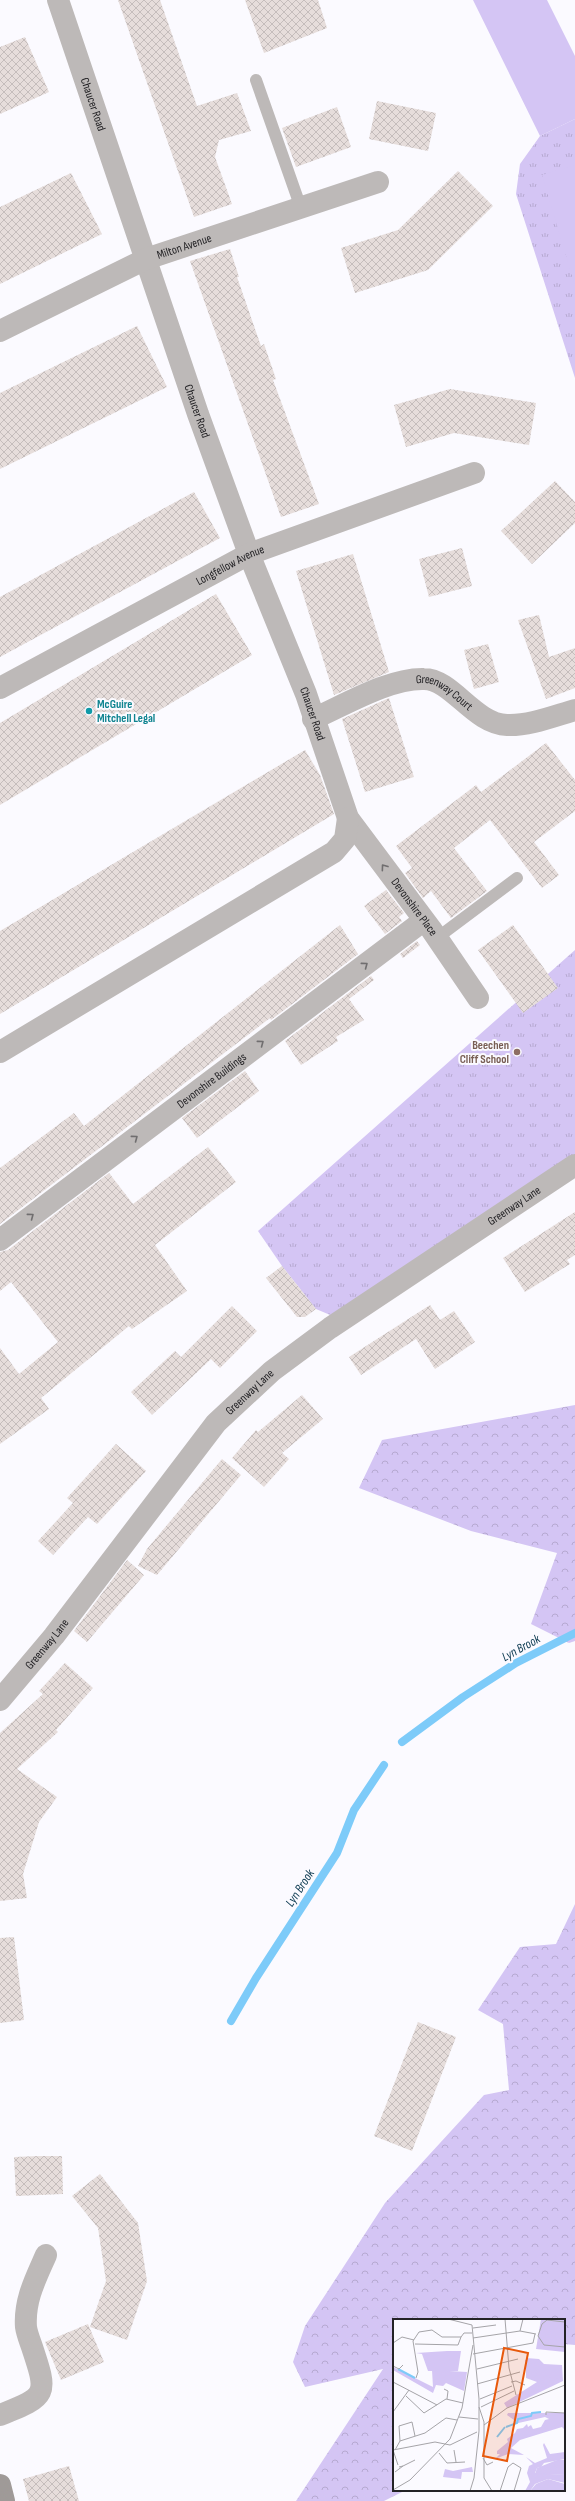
<svg xmlns="http://www.w3.org/2000/svg" width="575" height="2501" viewBox="0 0 575 2501" font-family="'Sofia Sans Condensed',sans-serif">
  <style>
    .grass { fill: url(#grass-tufts) }
    .forest { fill: url(#forest-crowns) }
    .park { fill: #d4c5f4 }
    .lines { fill: none; stroke-linecap: round; stroke-linejoin: round }
    .stream { stroke: #7dcbf9; stroke-width: 8 }
    .building { fill: url(#building-cross-hatch) }
    .lane { stroke: #bdb9b8; stroke-width: 12 }
    .street { stroke: #bdb9b8; stroke-width: 22 }
    .secondary { stroke: #9f9a98; stroke-width: 22 }
    .oneway { stroke: #706e6f }
    .culture-dot { fill: #0f9aa8; stroke: #fbfaff; stroke-width: 1.5 }
    .education-dot { fill: #8d6e63; stroke: #fbfaff; stroke-width: 1.5 }
    .labels { text-anchor: middle; dominant-baseline: central; stroke-width: 4; stroke-linejoin: round; paint-order: stroke }
    .street-label { font-size: 12px; fill: #242326; stroke: #fbfaff }
    .culture-label { font-size: 12px; font-weight: bold; fill: #0d838f; stroke: #fbfaff; text-anchor: start }
    .education-label { font-size: 12px; font-weight: bold; fill: #785e54; stroke: #fbfaff; text-anchor: end }
    .water-label { font-size: 13px; font-style: italic; fill: #0a384f; stroke: #fbfaff }
    .inset-river { fill: none; stroke: #7dcbf9; stroke-width: 2 }
    .inset-road { fill: none; stroke: #a5a4a8; stroke-width: 1 }
    .view { fill: #e8590c; fill-opacity: 0.15; stroke: #e8590c; stroke-width: 2 }
    .inset-edge { fill: none; stroke: #242326; stroke-width: 2 }
  </style>
  <defs>
    <pattern id="grass-tufts" width="24" height="20" patternUnits="userSpaceOnUse"><rect width="24" height="20" fill="#d4c5f4"/><path d="M3 7l-1-3M5 7V3M7 7l1-3M15 17l-1-3M17 17v-4M19 17l1-3" fill="none" stroke="#b6a9d1"/></pattern>
    <pattern id="forest-crowns" width="20" height="18" patternUnits="userSpaceOnUse"><rect width="20" height="18" fill="#d4c5f4"/><path d="M2 6a3 3 0 1 1 6 0M12 15a3 3 0 1 1 6 0" fill="none" stroke="#b6a9d1"/></pattern>
    <pattern id="building-cross-hatch" width="8" height="8" patternUnits="userSpaceOnUse"><rect width="8" height="8" fill="#e6dddb"/><path d="M0 0l8 8M0 8l8-8" fill="none" stroke="#c5bdbc"/></pattern>
  </defs>
  <rect width="100%" height="100%" fill="#fbfaff"/>
  <path class="grass" d="M 575,119 L 575,378 L 516,194 L 520,164 L 540,136 Z
    M 575,950 L 575,1156 L 335,1317 L 316,1309 L 282,1266 L 258,1231 Z"/>
  <path class="forest" d="M 575,1405 L 575,1641 L 569,1643 L 531,1624 L 557,1553 L 471,1531 L 359,1488 L 382,1440 Z
    M 575,1904 L 575,2345 L 564,2344 L 564,2320 L 394,2320 L 394,2490 L 406,2490 L 384,2501 L 296,2501 L 383,2369 L 305,2387 L 293,2362 L 305,2326 L 385,2203 L 484,2095 L 509,2090 L 503,2024 L 478,2010 L 520,1947 L 556,1944 Z"/>
  <path class="park" d="M 473,0 L 547,0 L 575,56 L 575,119 L 540,136 Z
    M 575,165 L 575,286 L 542,175 Z"/>
  <g class="lines">
    <path class="stream" d="M 402,1742 L 463,1697 L 516,1663 L 575,1633
      M 231,2021 L 256,1978 L 337,1853 L 354,1810 L 384,1765"/>
  </g>
  <path class="building" d="M 118,0 L 160,0 L 197,106 L 237,93 L 251,131 L 219,140 L 215,157 L 232,204 L 194,217 Z
    M 245,0 L 318,0 L 327,28 L 264,53 Z
    M 25,37 L 49,92 L 0,114 L 0,47 Z
    M 377,101 L 436,113 L 428,151 L 369,139 Z
    M 337,107 L 351,147 L 296,167 L 282,128 Z
    M 458,171 L 493,206 L 428,270 L 355,293 L 341,248 L 398,230 Z
    M 71,173 L 102,234 L 0,284 L 0,207 Z
    M 230,249 L 239,277 L 237,277 L 261,346 L 264,344 L 276,379 L 273,380 L 319,504 L 281,517 L 190,261 Z
    M 137,326 L 167,387 L 0,469 L 0,393 Z
    M 450,389 L 536,403 L 529,445 L 454,433 L 406,447 L 394,405 Z
    M 555,481 L 575,502 L 575,523 L 532,564 L 501,531 Z
    M 194,492 L 220,538 L 0,657 L 0,597 Z
    M 462,548 L 472,586 L 429,597 L 419,559 Z
    M 353,554 L 389,672 L 334,695 L 296,571 Z
    M 216,594 L 252,655 L 0,805 L 0,723 Z
    M 539,615 L 549,657 L 575,648 L 575,688 L 546,699 L 518,620 Z
    M 488,644 L 499,682 L 474,689 L 464,650 Z
    M 389,698 L 414,777 L 365,792 L 342,719 Z
    M 546,743 L 575,780 L 575,811 L 534,842 L 559,875 L 542,888 L 490,820 L 454,848 L 487,891 L 451,918 L 431,891 L 423,898 L 405,873 L 412,868 L 396,846 L 476,785 L 481,792 Z
    M 305,750 L 320,775 L 334,814 L 0,1014 L 0,931 Z
    M 386,890 L 404,913 L 399,917 L 402,921 L 385,934 L 364,906 Z
    M 340,925 L 358,954 L 271,1020 L 270,1018 L 0,1224 L 0,1168 L 74,1113 L 84,1126 Z
    M 513,925 L 558,988 L 523,1013 L 478,950 Z
    M 417,941 L 420,945 L 403,958 L 400,954 Z
    M 371,976 L 374,980 L 349,999 L 364,1020 L 336,1037 L 338,1041 L 301,1065 L 285,1041 Z
    M 245,1071 L 259,1091 L 197,1138 L 182,1118 Z
    M 208,1147 L 236,1182 L 155,1245 L 187,1291 L 132,1329 L 129,1326 L 41,1398 L 49,1409 L 0,1444 L 0,1348 L 19,1374 L 58,1342 L 11,1282 L 0,1291 L 0,1252 L 8,1250 L 109,1173 L 133,1204 Z
    M 575,1212 L 575,1255 L 567,1260 L 570,1264 L 525,1292 L 503,1258 Z
    M 282,1266 L 316,1309 L 305,1317 L 297,1317 L 266,1278 Z
    M 430,1305 L 440,1320 L 454,1311 L 475,1342 L 435,1369 L 416,1339 L 361,1375 L 349,1357 Z
    M 232,1306 L 257,1331 L 220,1368 L 211,1359 L 152,1415 L 131,1392 L 175,1351 L 181,1357 Z
    M 302,1395 L 323,1419 L 282,1453 L 289,1459 L 264,1487 L 232,1458 L 256,1430 L 258,1432 Z
    M 116,1444 L 146,1471 L 97,1524 L 88,1517 L 53,1555 L 38,1541 L 73,1503 L 67,1498 Z
    M 222,1459 L 241,1475 L 157,1575 L 138,1566 L 147,1549 Z
    M 127,1560 L 144,1575 L 87,1642 L 74,1631 Z
    M 65,1663 L 93,1688 L 56,1730 L 58,1732 L 17,1769 L 57,1797 L 39,1822 L 23,1874 L 27,1898 L 0,1901 L 0,1733 L 43,1694 L 39,1691 Z
    M 14,1937 L 24,2020 L 0,2023 L 0,1938 Z
    M 418,2022 L 456,2037 L 412,2151 L 374,2136 Z
    M 39,2156 L 62,2156 L 63,2194 L 16,2196 L 14,2157 Z
    M 100,2174 L 138,2223 L 147,2281 L 127,2340 L 90,2327 L 106,2281 L 98,2228 L 72,2196 Z
    M 88,2324 L 104,2362 L 61,2380 L 45,2342 Z
    M 69,2466 L 79,2501 L 29,2501 L 23,2479 Z"/>
  <g class="lines">
    <path class="lane" d="M 256,80 L 301,208
      M 437,938 L 517,878"/>
    <g class="street">
      <path id="s1" d="M 58,0 L 198,414 L 249,554 L 306,694 L 348,818 L 431,929 L 478,998"/>
      <path id="s2" d="M 0,331 L 146,259 L 378,182"/>
      <path id="s3" d="M 0,688 L 249,554 L 474,473"/>
      <path id="s4" d="M 313,719 C 345,705 389,678 424,679 C 452,679 474,724 507,725 C 529,726 554,716 575,710"/>
      <path d="M 0,1052 L 334,852 L 345,839 L 348,818"/>
      <path id="s5" d="M 0,1240 L 423,921"/>
      <path id="s6" d="M 0,1700 L 54,1636 L 216,1423 L 272,1371 L 330,1328 L 575,1165"/>
      <path d="M 0,2415 C 48,2396 48,2395 32,2347 C 30,2341 27,2334 26,2327 C 24,2300 36,2278 46,2255"/>
    </g>
    <path class="secondary" d="M 0,2485 L 4,2501"/>
  </g>
  <defs><path id="oneway-chevron" d="M-2-3.5L2.5 0L-2 3.5" fill="none" stroke-width="1.6" stroke-linecap="round" stroke-linejoin="round"/></defs>
  <g class="oneway">
    <use href="#oneway-chevron" transform="translate(384 867) rotate(-126)"/>
    <use href="#oneway-chevron" transform="translate(365 965) rotate(-37)"/>
    <use href="#oneway-chevron" transform="translate(261 1043) rotate(-37)"/>
    <use href="#oneway-chevron" transform="translate(135 1138) rotate(-37)"/>
    <use href="#oneway-chevron" transform="translate(31 1216) rotate(-37)"/>
  </g>
  <circle class="culture-dot" cx="89" cy="711" r="4"/>
  <circle class="education-dot" cx="517" cy="1052" r="4"/>
  <g class="labels">
    <g class="street-label">
      <text stroke="none"><textPath href="#s1" startOffset="110">Chaucer Road</textPath></text>
      <text stroke="none"><textPath href="#s2" startOffset="203">Milton Avenue</textPath></text>
      <text stroke="none"><textPath href="#s1" startOffset="434">Chaucer Road</textPath></text>
      <text stroke="none"><textPath href="#s3" startOffset="261">Longfellow Avenue</textPath></text>
      <text stroke="none"><textPath href="#s4" startOffset="143">Greenway Court</textPath></text>
      <text stroke="none"><textPath href="#s1" startOffset="758">Chaucer Road</textPath></text>
      <text stroke="none"><textPath href="#s1" startOffset="979">Devonshire Place</textPath></text>
      <text stroke="none"><textPath href="#s5" startOffset="265">Devonshire Buildings</textPath></text>
      <text stroke="none"><textPath href="#s6" startOffset="721">Greenway Lane</textPath></text>
      <text stroke="none"><textPath href="#s6" startOffset="397">Greenway Lane</textPath></text>
      <text stroke="none"><textPath href="#s6" startOffset="73">Greenway Lane</textPath></text>
    </g>
    <g class="culture-label">
      <text x="97" y="704">McGuire<tspan x="97" dy="14">Mitchell Legal</tspan></text>
    </g>
    <g class="education-label">
      <text x="509" y="1045">Beechen<tspan x="509" dy="14">Cliff School</tspan></text>
    </g>
    <g class="water-label">
      <text transform="translate(521 1648) rotate(-29)">Lyn Brook</text>
      <text transform="translate(300 1888) rotate(-57)">Lyn Brook</text>
    </g>
  </g>
  <g transform="translate(393 2319)">
    <rect width="172" height="172" fill="#fbfaff"/>
    <path d="M 133,39 L 146,40 L 151,45 L 169,46 L 170,62 L 114,89 L 111,84 L 144,63 L 133,59 ZM 164,141 L 172,141 L 172,156 L 142,155 L 144,149 Z" fill="#d4c5f4"/>
    <path d="M 115,94 L 172,94 L 172,111 L 169,108 L 127,121 L 118,129 L 131,136 L 115,135 L 102,140 L 107,135 L 104,135 L 104,132 L 115,123 L 114,120 L 122,114 L 124,110 L 130,109 L 134,105 L 135,108 L 138,106 L 140,110 L 148,108 L 152,101 L 156,100 L 152,98 L 121,105 L 121,101 L 114,96 ZM 151,124 L 157,135 L 172,133 L 172,140 L 151,144 L 148,148 L 144,149 L 142,154 L 172,156 L 172,164 L 155,160 L 142,165 L 137,172 L 132,172 L 137,163 L 134,154 L 136,147 L 140,145 L 133,138 L 142,144 L 154,139 L 150,126 Z" fill="#d4c5f4"/>
    <path d="M 148,0 L 172,1 L 172,33 L 143,30 ZM 142,40 L 144,56 L 134,57 L 132,41 ZM 148,47 L 168,49 L 167,60 L 147,57 ZM 0,48 L 40,68 L 39,51 L 74,53 L 71,72 L 53,64 L 50,67 L 43,66 L 40,74 L 0,51 ZM 79,148 L 80,153 L 69,153 L 68,160 L 50,158 L 52,150 L 60,152 ZM 155,160 L 172,165 L 172,172 L 137,172 L 143,165 Z" fill="#d4c5f4"/>
    <path d="M 54,32 L 68,32 L 65,52 L 35,52 L 29,35 L 23,34 Z" fill="#d4c5f4"/>
    <path class="inset-river" d="M 5,50 L 22,59M 113,108 L 124,104 L 125,100 L 138,97 L 139,94 L 148,93M 104,118 L 112,108"/>
    <path class="inset-road" d="M 32,0 L 49,0M 55,0 L 79,6 L 86,80 L 86,112 L 81,159 L 77,172M 112,0 L 116,49 L 123,76M 172,3 L 154,1 L 149,5 L 145,17 L 151,26 L 172,28M 80,9 L 103,6M 127,12 L 130,0M 80,19 L 127,12 L 143,15M 0,24 L 9,18 L 21,21M 22,25 L 65,26 L 68,18M 80,35 L 140,24 L 142,15M 0,47 L 6,50 L 10,46M 84,50 L 125,40M 23,59 L 25,53 L 20,22 L 26,13 L 39,11 L 49,18 L 68,18 L 71,14 L 79,14M 0,63 L 44,86M 118,63 L 123,62 L 132,66M 84,65 L 127,53M 51,70 L 55,72 L 54,80M 13,77 L 31,94 L 53,80 L 70,84M 87,80 L 119,67M 86,88 L 91,103 L 91,159 L 99,172M 88,88 L 121,72M 0,93 L 16,71M 153,96 L 153,93 L 172,94M 66,98 L 85,100M 91,106 L 114,89 L 172,66M 7,122 L 6,107 L 19,103 L 22,117M 0,131 L 42,123 L 57,126 L 84,113M 0,131 L 5,146M 2,131 L 7,122 L 32,114 L 53,99 L 64,101M 61,131 L 63,143M 46,134 L 54,144 L 72,143M 90,139 L 94,146 L 100,143M 10,147 L 22,141M 2,153 L 10,147 L 6,148M 0,171 L 17,161 L 57,120 L 69,89 L 80,26M 107,172 L 115,148 L 120,144 L 128,149 L 121,172"/>
    <path class="view" d="M 111,29 L 135,34 L 114,142 L 90,137 Z"/>
    <rect width="172" height="172" class="inset-edge"/>
  </g>
</svg>
